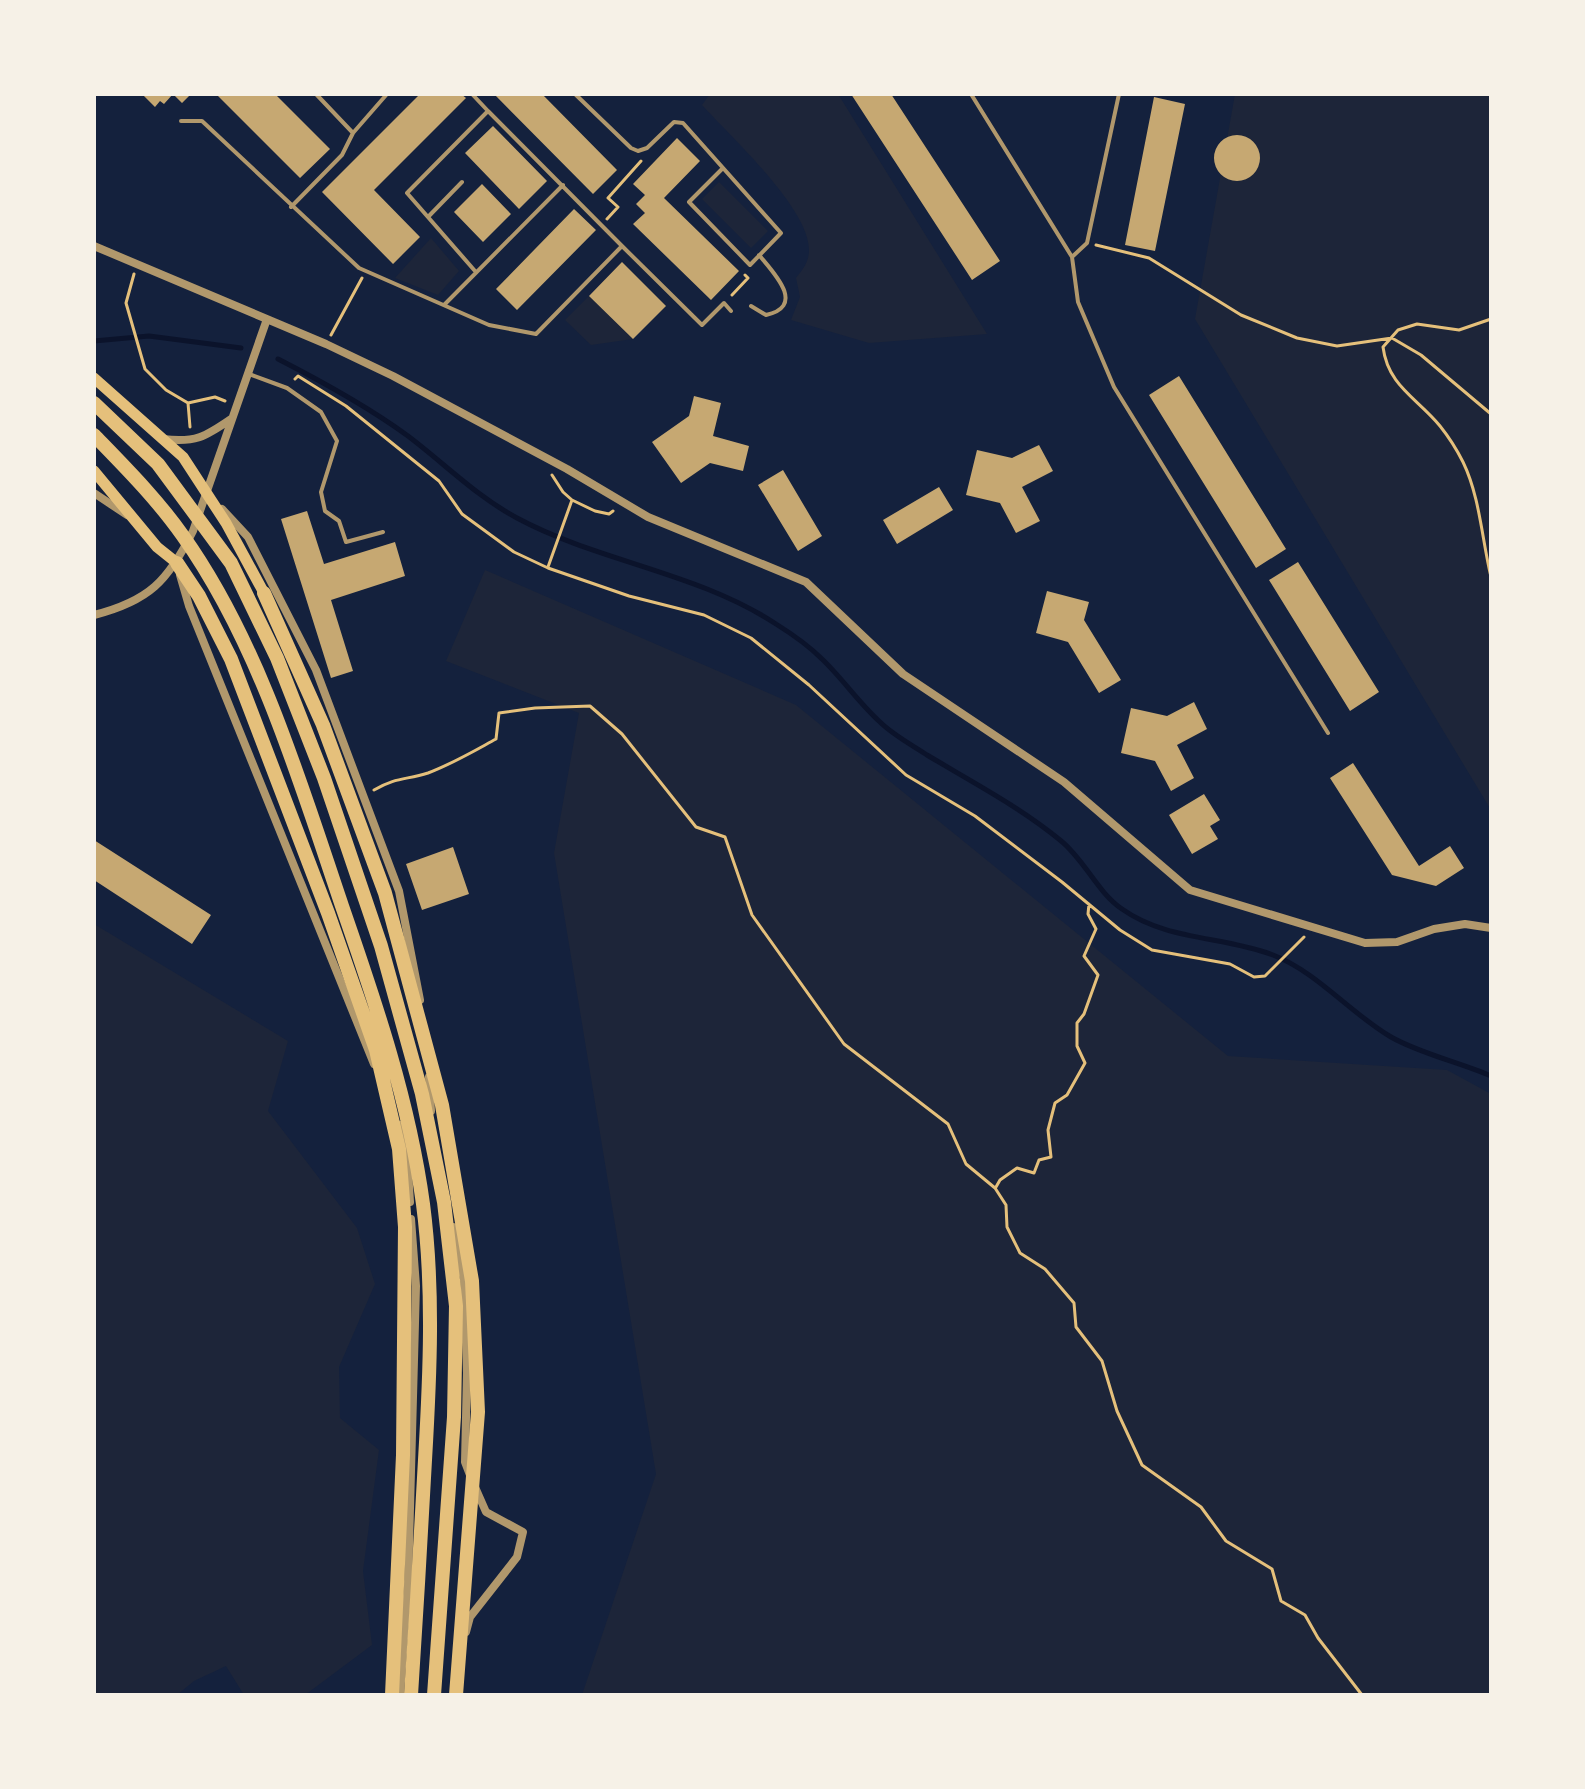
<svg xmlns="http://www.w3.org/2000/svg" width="1585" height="1789" viewBox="0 0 1585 1789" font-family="'Exo 2',sans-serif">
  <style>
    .green { fill: #1d2539 }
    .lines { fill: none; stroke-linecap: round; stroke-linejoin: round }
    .stream { stroke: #0b132b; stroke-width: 5 }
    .building { fill: #c6a872 }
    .path { stroke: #e5c07b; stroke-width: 3 }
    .service { stroke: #b1986c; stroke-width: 4 }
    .minor { stroke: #b1986c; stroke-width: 8 }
    .secondary { stroke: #e5c07b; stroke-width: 11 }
    .trunk { stroke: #e5c07b; stroke-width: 14 }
  </style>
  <rect width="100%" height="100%" fill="#14213d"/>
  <path class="green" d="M 710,94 L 838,94 L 987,334 L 869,343 L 791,320 L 800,297 L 796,278 C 803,269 809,262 809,250 C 809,208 731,137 702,105 Z
    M 1235,94 L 1491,94 L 1491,810 L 1195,319 Z
    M 719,182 L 768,231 L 751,248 L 702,199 Z
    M 431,238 L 459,271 L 438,295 L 395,278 Z
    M 589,296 L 633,339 L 591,345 L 565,320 Z
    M 485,570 L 796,705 L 1228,1056 L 1447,1070 L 1491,1094 L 1491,1695 L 582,1695 L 656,1474 L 554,853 L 579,713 L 446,661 Z
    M 94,924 L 288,1041 L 268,1111 L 357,1228 L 375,1284 L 339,1367 L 340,1418 L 379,1450 L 363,1571 L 372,1645 L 305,1695 L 244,1695 L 226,1666 L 194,1681 L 177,1695 L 94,1695 Z"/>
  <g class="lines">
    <path class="stream" d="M 94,341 L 149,336 L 241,348
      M 278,359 C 323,382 367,406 408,436 C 445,464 476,496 517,518 C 599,562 697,572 776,624 C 792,634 808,645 822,659 C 842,678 859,703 880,722 C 893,735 912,745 927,755 C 972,782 1020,807 1060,840 C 1085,860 1097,892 1122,909 C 1167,941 1224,936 1273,955 C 1317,972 1350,1013 1391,1037 C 1421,1054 1459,1062 1491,1076"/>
  </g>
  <path class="building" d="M 142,94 L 191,94 L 182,103 L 173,94 L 164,104 L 160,101 L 155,107 Z
    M 216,94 L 275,94 L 330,149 L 300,178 Z
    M 420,94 L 461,94 L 466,98 L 374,190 L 420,237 L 393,264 L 322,192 Z
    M 494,94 L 542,94 L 617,170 L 593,194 Z
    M 851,94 L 891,94 L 1000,261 L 972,280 Z
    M 1154,97 L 1185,104 L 1155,251 L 1125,245 Z
    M 493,126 L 547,181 L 519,209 L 465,153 Z
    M1214 158a23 23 0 1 1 46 0a23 23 0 1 1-46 0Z
    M 677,138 L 700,161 L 664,198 L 739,271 L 711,300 L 633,224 L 645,213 L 636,204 L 645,195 L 633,184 Z
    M 482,184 L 511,214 L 483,242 L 454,212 Z
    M 574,209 L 596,230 L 517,310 L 496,289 Z
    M 622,262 L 666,306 L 633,339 L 589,296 Z
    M 1179,376 L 1286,549 L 1256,568 L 1149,395 Z
    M 694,396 L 721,403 L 713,436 L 749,446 L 743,471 L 710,463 L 681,483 L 652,442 L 689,416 Z
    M 1039,445 L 1053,471 L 1022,487 L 1040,521 L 1016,533 L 1000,503 L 966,495 L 977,450 L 1012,458 Z
    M 783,470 L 822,536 L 798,551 L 758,485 Z
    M 939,487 L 953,510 L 897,544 L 883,520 Z
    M 307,511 L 324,564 L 395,542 L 405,576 L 331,600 L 353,671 L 331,678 L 281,519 Z
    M 1298,562 L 1379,692 L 1350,711 L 1269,580 Z
    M 1047,591 L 1089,602 L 1084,620 L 1121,680 L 1099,693 L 1068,642 L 1036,633 Z
    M 1194,702 L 1207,729 L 1177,745 L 1194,778 L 1171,791 L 1155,761 L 1121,753 L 1131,708 L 1167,716 Z
    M 1353,763 L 1419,866 L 1450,846 L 1464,868 L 1436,886 L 1392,875 L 1330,778 Z
    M 1204,794 L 1220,820 L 1210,826 L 1218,839 L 1192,854 L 1169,815 Z
    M 94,840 L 211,915 L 192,944 L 94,880 Z
    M 453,847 L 469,894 L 422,910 L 406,864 Z"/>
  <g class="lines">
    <path class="path" d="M 607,219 L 618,207 L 608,198 L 641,161
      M 1096,245 L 1149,258 L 1241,315 L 1297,338 L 1337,346 L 1392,338 L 1421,355 L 1491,414
      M 134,274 L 126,303 L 145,369 L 166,390 L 188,403 L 215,397 L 225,401
      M 732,295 L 748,278 L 745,275
      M 1491,319 L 1459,330 L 1417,324 L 1398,330 L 1383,347 C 1388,386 1417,398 1440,426 C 1448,436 1457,450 1463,462 C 1480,497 1482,540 1491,577
      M 331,335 L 362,278
      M 295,379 L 298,376 L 346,406 L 439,481 L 462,514 L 514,552 L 548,568 L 629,596 L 704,615 L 751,638 L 809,685 L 906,775 L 975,816 L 1062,882 L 1120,930 L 1152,950 L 1230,964 L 1254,977 L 1265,976 L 1304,937
      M 188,403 L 190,427
      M 572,500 L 595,511 L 609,514 L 613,511
      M 548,567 L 572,500 L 563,492 L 552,475
      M 374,790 C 396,777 406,780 428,773 C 452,764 474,751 496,739 L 499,713 L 535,708 L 590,706 L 622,734 L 696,827 L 725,837 L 752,915 L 844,1044 L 948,1124 L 966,1164 L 995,1188 L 1006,1205 L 1007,1227 L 1020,1253 L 1045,1269 L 1074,1303 L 1076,1327 L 1102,1361 L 1117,1411 L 1142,1465 L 1201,1507 L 1226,1541 L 1272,1569 L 1281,1601 L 1305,1615 L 1318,1638 L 1362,1695
      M 996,1187 L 1000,1180 L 1017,1168 L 1034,1173 L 1039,1160 L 1051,1157 L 1048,1130 L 1055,1103 L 1067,1095 L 1085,1063 L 1077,1046 L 1077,1023 L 1084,1014 L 1098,975 L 1084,956 L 1096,929 L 1088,914 L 1089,904"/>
    <path class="service" d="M 316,94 L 353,133 L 387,94
      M 472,94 L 488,111
      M 575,94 L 631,148 L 638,151 L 647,148 L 674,122 L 683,123 L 781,233 L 750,265 L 689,202 L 722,169
      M 971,94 L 1072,257 L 1078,302 L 1114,387 L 1328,733
      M 181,121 L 202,121 L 359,268 L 489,325 L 536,334 L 622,246 L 702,325 L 724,303 L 731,311
      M 291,207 L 342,155 L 353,133
      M 428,217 L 462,182
      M 1072,257 L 1087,243 L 1119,94
      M 475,271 L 407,193 L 488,111 L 622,246
      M 445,304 L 563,185
      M 751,306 L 766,315 C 807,306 773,272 759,255
      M 249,374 L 287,388 L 321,412 L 337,441 L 321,492 L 325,511 L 339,521 L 346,542 L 383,532"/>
    <path class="minor" d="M 94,246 L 326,344 L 393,376 L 567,469 L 648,517 L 806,582 L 903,674 L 1064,782 L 1190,890 L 1365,943 L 1397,942 L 1434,929 L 1465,924 L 1491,928
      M 163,439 C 195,443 205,437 231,419
      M 94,493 L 127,515
      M 222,509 L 248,537 L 316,670 L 399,891 L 420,1000
      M 180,575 L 189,606 L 374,1064
      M 94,615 C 149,601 168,581 193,531 L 267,319
      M 429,1077 L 431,1111
      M 399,1125 L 406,1140 L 410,1202
      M 453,1227 L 464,1280 L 467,1373 L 465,1462 L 470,1475
      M 466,1632 L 470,1617 L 517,1557 L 523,1532 L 486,1512 L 475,1487
      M 400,1695 L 408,1582 L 416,1286 L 411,1219"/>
    <path class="secondary" d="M 94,378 L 183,457 L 226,523 L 264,593
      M 94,471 L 157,547 L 177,563"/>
    <path class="trunk" d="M 94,403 L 158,464 L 231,563 L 277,658 L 324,778 L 381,946 L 422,1094 L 444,1202 L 456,1306 L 454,1417 L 434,1695
      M 94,435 C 125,467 157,499 183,536 C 259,643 300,782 342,906 C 376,1004 409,1101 423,1204 C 434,1288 430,1375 425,1460 C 421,1538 416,1617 411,1695
      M 177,563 L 199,596 L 231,659 L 328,913 L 376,1050 L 399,1149 L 405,1227 L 403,1455 L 392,1695
      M 264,593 L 323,725 L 385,893 L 442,1105 L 472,1281 L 478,1412 L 456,1695"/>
  </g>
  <rect width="1585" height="1789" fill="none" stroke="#f6f1e7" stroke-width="192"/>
</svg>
